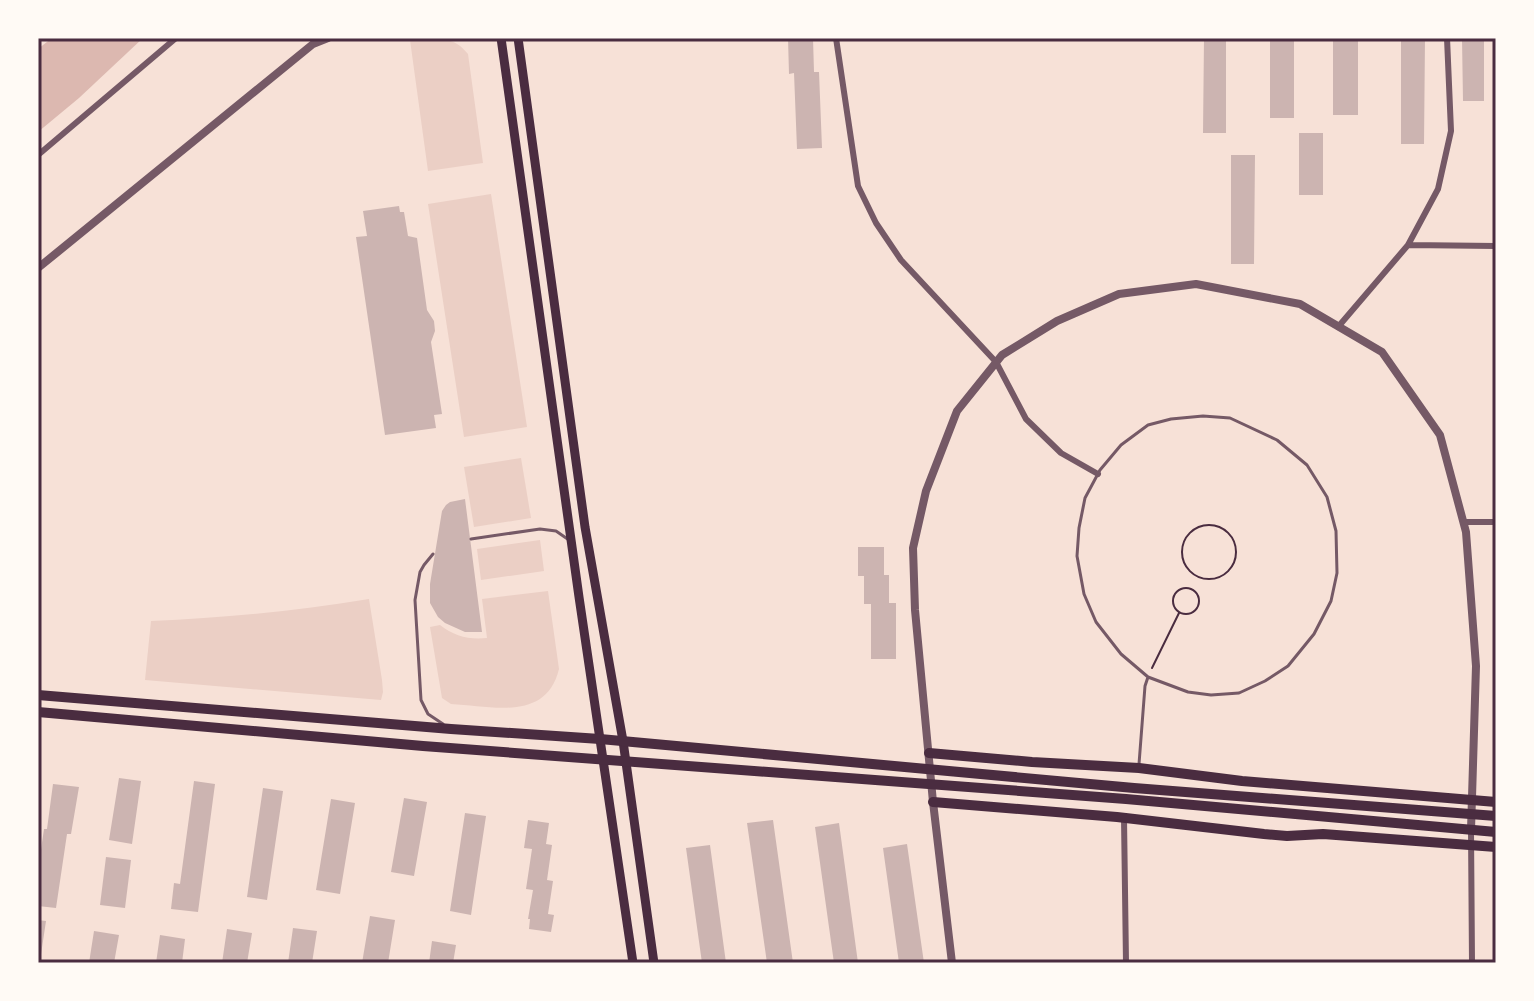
<svg xmlns="http://www.w3.org/2000/svg" width="1534" height="1001" viewBox="0 0 1534 1001" font-family="Karla,sans-serif">
  <style>
    .green { fill: #ebcfc5 }
    .water { fill: #dcb8b0 }
    .building { fill: #ccb4b1 }
    .lines { fill: none; stroke-linecap: round; stroke-linejoin: round }
    .path { stroke: #4a2c40; stroke-width: 2 }
    .service { stroke: #755966; stroke-width: 3 }
    .minor { stroke: #755966; stroke-width: 6 }
    .tertiary { stroke: #755966; stroke-width: 8 }
    .secondary { stroke: #4a2c40; stroke-width: 9 }
    .primary { stroke: #4a2c40; stroke-width: 10 }
    .neatline { fill: none; stroke: #4a2c40; stroke-width: 3 }
  </style>
  <rect width="100%" height="100%" fill="#f7e1d7"/>
  <path class="green" d="M 417,38 C 438,38 454,36 468,54 L 483,163 L 428,171 L 410,40 Z
    M 491,194 L 527,427 L 464,437 L 428,204 Z
    M 521,458 L 531,518 L 474,527 L 464,467 Z
    M 540,540 L 544,571 L 481,580 L 477,549 Z
    M 548,591 L 559,669 C 546,722 492,706 451,704 L 442,698 L 430,627 L 440,625 C 454,636 469,640 487,638 L 482,599 Z
    M 369,599 L 382,680 L 383,692 L 381,700 L 145,680 L 151,621 C 224,618 296,611 369,599 Z"/>
  <path class="water" d="M 52,38 L 143,38 L 79,98 L 38,132 L 38,49 Z"/>
  <path class="building" d="M 788,38 L 813,38 L 814,72 L 819,72 L 822,148 L 797,149 L 794,73 L 789,74 Z
    M 1204,38 L 1226,38 L 1226,133 L 1203,133 Z
    M 1270,38 L 1294,38 L 1294,118 L 1270,118 Z
    M 1333,38 L 1358,38 L 1358,115 L 1333,115 Z
    M 1401,38 L 1425,38 L 1424,144 L 1401,144 Z
    M 1462,38 L 1484,38 L 1484,101 L 1463,101 Z
    M 1299,133 L 1323,133 L 1323,195 L 1299,195 Z
    M 1231,155 L 1255,155 L 1254,264 L 1231,264 Z
    M 399,206 L 400,212 L 404,212 L 408,236 L 417,238 L 427,310 L 434,321 L 435,331 L 431,342 L 442,414 L 434,415 L 436,428 L 385,435 L 356,237 L 367,236 L 363,211 Z
    M 465,499 L 482,632 L 465,632 L 445,623 L 438,617 L 430,603 L 430,584 L 442,511 L 446,505 L 450,502 Z
    M 858,547 L 884,547 L 884,575 L 889,575 L 889,603 L 896,603 L 896,659 L 871,659 L 871,604 L 864,604 L 864,576 L 858,576 Z
    M 119,778 L 141,781 L 132,844 L 109,840 Z
    M 194,781 L 215,784 L 198,912 L 171,909 L 174,883 L 180,884 Z
    M 53,784 L 79,787 L 71,834 L 67,834 L 56,908 L 38,906 L 38,870 L 44,829 L 47,829 Z
    M 263,788 L 283,791 L 267,900 L 247,897 Z
    M 404,798 L 427,802 L 414,876 L 391,872 Z
    M 331,799 L 355,803 L 340,894 L 316,890 Z
    M 465,813 L 486,816 L 471,915 L 450,911 Z
    M 528,820 L 549,823 L 546,844 L 552,845 L 547,880 L 553,881 L 548,914 L 554,915 L 551,932 L 529,929 L 530,919 L 528,919 L 533,890 L 526,889 L 532,849 L 524,848 Z
    M 773,820 L 793,963 L 767,963 L 747,823 Z
    M 839,823 L 858,963 L 834,963 L 815,827 Z
    M 907,844 L 924,963 L 899,963 L 883,848 Z
    M 710,845 L 726,963 L 702,963 L 686,848 Z
    M 106,857 L 131,860 L 125,908 L 100,905 Z
    M 370,916 L 395,920 L 388,963 L 362,963 Z
    M 38,920 L 46,921 L 40,961 L 38,961 Z
    M 293,928 L 317,931 L 312,963 L 288,963 Z
    M 227,929 L 252,933 L 247,963 L 222,963 Z
    M 94,931 L 119,935 L 114,963 L 89,963 Z
    M 160,935 L 185,939 L 182,963 L 156,963 Z
    M 432,941 L 456,945 L 453,963 L 429,963 Z"/>
  <g class="lines">
    <path class="path" d="M1182 552a27 27 0 1 1 54 0a27 27 0 1 1-54 0Z
      M1173 601a13 13 0 1 1 26 0a13 13 0 1 1-26 0Z
      M 1152,668 L 1179,613"/>
    <path class="service" d="M 1203,416 L 1230,418 L 1277,440 L 1307,465 L 1327,497 L 1336,531 L 1337,573 L 1331,601 L 1314,634 L 1288,666 L 1265,681 L 1239,693 L 1211,695 L 1188,692 L 1148,677 L 1121,654 L 1096,622 L 1084,594 L 1077,556 L 1079,528 L 1085,498 L 1100,470 L 1121,445 L 1148,425 L 1171,419 Z
      M 471,539 L 540,529 L 556,531 L 569,540
      M 433,554 L 424,565 L 420,572 L 415,600 L 421,700 L 428,714 L 443,724
      M 1139,764 L 1145,686 L 1148,677"/>
    <path class="minor" d="M 836,38 L 858,186 L 876,223 L 901,260 L 996,362 L 1026,419 L 1061,453 L 1098,474
      M 38,155 L 176,38
      M 1408,245 L 1496,246
      M 1338,327 L 1408,245 L 1438,189 L 1451,131 L 1447,38
      M 1463,522 L 1496,522
      M 1124,818 L 1126,963
      M 1471,830 L 1472,963"/>
    <path class="tertiary" d="M 38,268 L 313,44 L 328,38
      M 952,963 L 933,802 L 915,610 L 913,548 L 926,491 L 957,411 L 1002,355 L 1057,321 L 1119,294 L 1196,284 L 1300,304 L 1382,352 L 1440,435 L 1466,532 L 1476,666 L 1471,830"/>
    <path class="secondary" d="M 501,38 L 579,597 L 633,963
      M 518,38 L 585,527 L 623,741 L 654,963"/>
    <path class="primary" d="M 38,695 L 451,729 L 600,739 L 1134,788 L 1496,816
      M 38,712 L 423,746 L 1126,799 L 1496,832
      M 929,753 L 1032,762 L 1139,768 L 1242,781 L 1496,802
      M 933,802 L 1117,817 L 1264,834 L 1287,836 L 1323,834 L 1496,847"/>
  </g>
  <rect width="1534" height="1001" fill="none" stroke="#fffaf5" stroke-width="80"/>
  <rect x="40" y="40" width="1454" height="921" class="neatline"/>
</svg>
